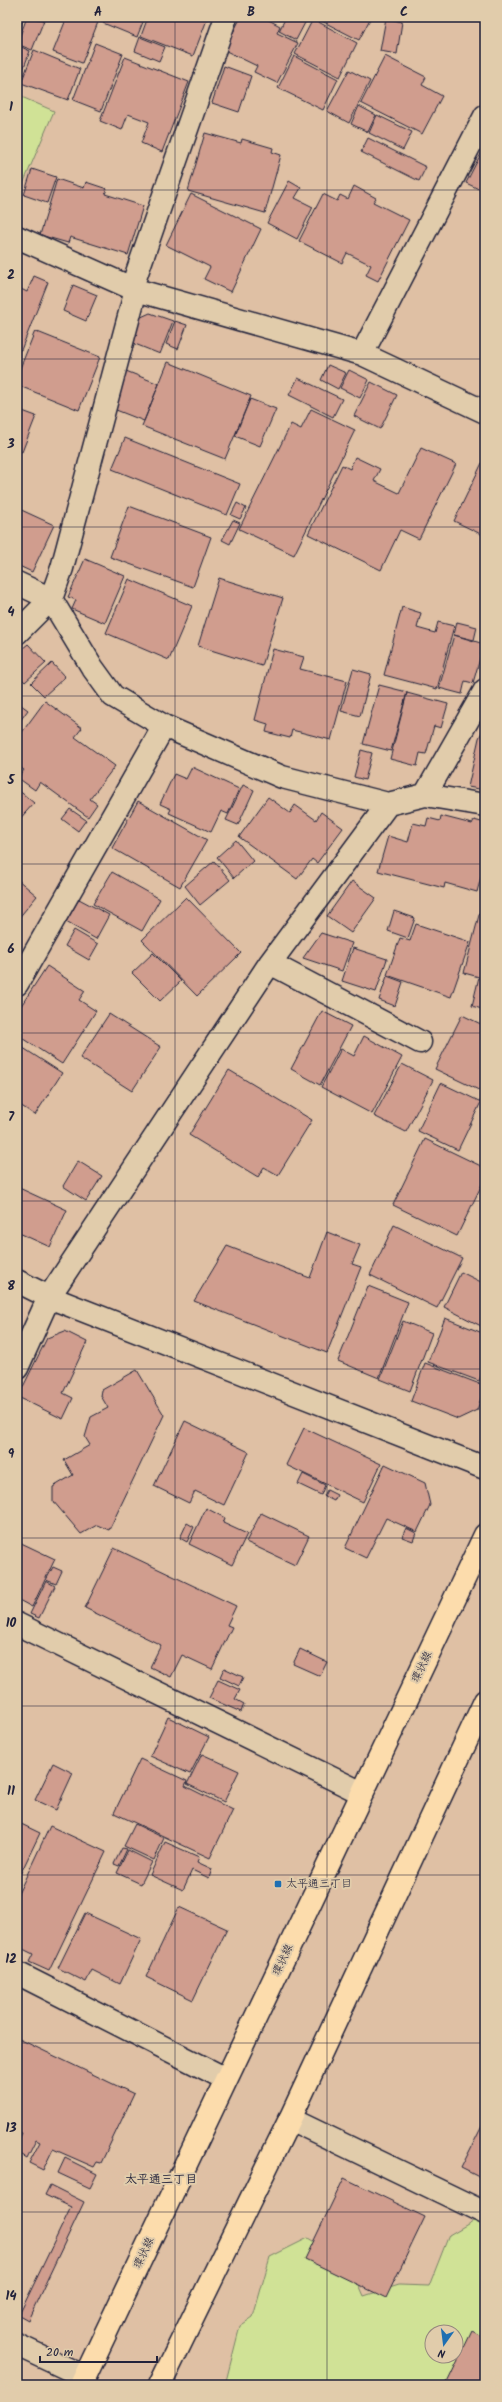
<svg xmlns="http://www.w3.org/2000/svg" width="502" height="2402" viewBox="0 0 502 2402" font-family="Kalam,'Klee One',sans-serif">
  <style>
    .green { fill: #d0e296; stroke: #798268; fill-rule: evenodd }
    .building { fill: #d09d8e; stroke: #22223b }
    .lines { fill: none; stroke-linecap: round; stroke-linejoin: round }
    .minor-casing { stroke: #22223b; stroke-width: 25 }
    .major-casing { stroke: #22223b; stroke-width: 25 }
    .minor { stroke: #e1ccab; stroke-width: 22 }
    .major { stroke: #fcdcac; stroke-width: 22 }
    .grid { fill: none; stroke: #22223b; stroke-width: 1; stroke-opacity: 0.55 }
    .poi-dot { fill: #1f6fb2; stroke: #e1ccab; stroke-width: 1.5 }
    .labels { text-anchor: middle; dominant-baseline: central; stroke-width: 4; stroke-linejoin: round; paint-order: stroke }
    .street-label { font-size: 11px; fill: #22223b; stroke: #e1ccab }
    .poi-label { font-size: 11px; fill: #22223b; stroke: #e1ccab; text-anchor: start }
    .neighbourhood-label { font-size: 12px; font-weight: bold; fill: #22223b; stroke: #e1ccab }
    .neatline { fill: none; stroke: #22223b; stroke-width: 1.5 }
    .grid-label { font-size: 13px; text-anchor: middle; font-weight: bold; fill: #22223b }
  </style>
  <rect width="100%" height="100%" fill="#dfc0a4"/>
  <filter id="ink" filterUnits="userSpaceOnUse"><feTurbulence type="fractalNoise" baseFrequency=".025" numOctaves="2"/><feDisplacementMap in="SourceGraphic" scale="8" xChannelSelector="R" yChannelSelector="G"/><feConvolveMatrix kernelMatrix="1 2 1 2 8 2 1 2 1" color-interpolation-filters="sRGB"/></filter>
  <g filter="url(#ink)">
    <path class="green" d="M 17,95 L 54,111 L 17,198 Z
      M 473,2221 L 485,2225 L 485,2385 L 225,2385 L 240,2326 L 253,2317 L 270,2257 L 308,2238 L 350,2264 L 364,2296 L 399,2285 L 429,2286 L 449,2235 ZM 432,2332 L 456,2332 L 456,2356 L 432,2356 Z"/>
    <path class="building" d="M 17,17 L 24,17 L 17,34 Z
      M 27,17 L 44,20 L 32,50 L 17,44 Z
      M 67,17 L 100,17 L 82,63 L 53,52 Z
      M 105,17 L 145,17 L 137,37 L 103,23 Z
      M 148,17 L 208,17 L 193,56 L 141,36 Z
      M 241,17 L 263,17 L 280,26 L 277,33 L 298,43 L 277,83 L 254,72 L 257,66 L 224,50 Z
      M 286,17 L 308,17 L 296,40 L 279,31 Z
      M 314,17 L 361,17 L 370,19 L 359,40 Z
      M 386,18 L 402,22 L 397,54 L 380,51 Z
      M 313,19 L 357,43 L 340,77 L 295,54 Z
      M 140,37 L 165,47 L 159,61 L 135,51 Z
      M 95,43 L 123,54 L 101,111 L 73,100 Z
      M 17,45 L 30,51 L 21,75 L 17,74 Z
      M 34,50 L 80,69 L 68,100 L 21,83 Z
      M 294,56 L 338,79 L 323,110 L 278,88 Z
      M 385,56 L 426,77 L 422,85 L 442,96 L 422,134 L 361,103 Z
      M 125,57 L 189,82 L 162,152 L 141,143 L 149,122 L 128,114 L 122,130 L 100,121 Z
      M 224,66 L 251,76 L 239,112 L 212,103 Z
      M 349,70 L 370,81 L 349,123 L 327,111 Z
      M 359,106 L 376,115 L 368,132 L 351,124 Z
      M 377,115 L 412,132 L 403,150 L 369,133 Z
      M 205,133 L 241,143 L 242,139 L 273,148 L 272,152 L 281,155 L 265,213 L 188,191 Z
      M 368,138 L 426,167 L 419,181 L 361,152 Z
      M 485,146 L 485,192 L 466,183 Z
      M 32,169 L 56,177 L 47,203 L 24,195 Z
      M 57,179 L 84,188 L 86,182 L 107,189 L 105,194 L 143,206 L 128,255 L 70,237 L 68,243 L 40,235 Z
      M 289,181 L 301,188 L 295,198 L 313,207 L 297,239 L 267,223 Z
      M 354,186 L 376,198 L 373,202 L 409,220 L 378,281 L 366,275 L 371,265 L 347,253 L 342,263 L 299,241 L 323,194 L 337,201 L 340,195 L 348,199 Z
      M 191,194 L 261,229 L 231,292 L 204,279 L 210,267 L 166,245 Z
      M 34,276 L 48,282 L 21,350 L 17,349 L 17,287 L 27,292 Z
      M 73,285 L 97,295 L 86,321 L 63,311 Z
      M 150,313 L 173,321 L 160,354 L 130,342 L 139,318 Z
      M 175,321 L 187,325 L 178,349 L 166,344 Z
      M 35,331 L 100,357 L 79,410 L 17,385 L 17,376 Z
      M 168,362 L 251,396 L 225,459 L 142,426 Z
      M 328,365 L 346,373 L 338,389 L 321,380 Z
      M 349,370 L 369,380 L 360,398 L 340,388 Z
      M 126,371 L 159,384 L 144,421 L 111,408 Z
      M 298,378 L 342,399 L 333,417 L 289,395 Z
      M 371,382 L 397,395 L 380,429 L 354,416 Z
      M 250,399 L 276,409 L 260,446 L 235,436 Z
      M 17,409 L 36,416 L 22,452 L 17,450 Z
      M 311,409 L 355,430 L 294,555 L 239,529 L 291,424 L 301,429 Z
      M 125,438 L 240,484 L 227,515 L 112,469 Z
      M 421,448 L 456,464 L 419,539 L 400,530 L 381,570 L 308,534 L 342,465 L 350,469 L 355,457 L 380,469 L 374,481 L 399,493 Z
      M 482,463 L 485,464 L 485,536 L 454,521 Z
      M 237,503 L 246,508 L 240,519 L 231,515 Z
      M 129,506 L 211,537 L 193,587 L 110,557 Z
      M 17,508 L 54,525 L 32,572 L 17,565 Z
      M 233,520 L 240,523 L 230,544 L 222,540 Z
      M 85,559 L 125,576 L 105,623 L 72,609 L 76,600 L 68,597 Z
      M 219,578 L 283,598 L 262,666 L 198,646 Z
      M 129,579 L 192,606 L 169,660 L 106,633 Z
      M 402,607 L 421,613 L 417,628 L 435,633 L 438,622 L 454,626 L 437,689 L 384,675 Z
      M 457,622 L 477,627 L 474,640 L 454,635 Z
      M 454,635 L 484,644 L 473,683 L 465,681 L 462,694 L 439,688 Z
      M 28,644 L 46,663 L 25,682 L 17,674 L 17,653 Z
      M 273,649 L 304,657 L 300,669 L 347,681 L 331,740 L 292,730 L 290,738 L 266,732 L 268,724 L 255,720 Z
      M 52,663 L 65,677 L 44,696 L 31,683 Z
      M 353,669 L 371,674 L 360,716 L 341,711 Z
      M 379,685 L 407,692 L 391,751 L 363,744 Z
      M 407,693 L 448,704 L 441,728 L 434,726 L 426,754 L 420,753 L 417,766 L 390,759 Z
      M 45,701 L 82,728 L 75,737 L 115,766 L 90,799 L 97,804 L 88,817 L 40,782 L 35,790 L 18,778 L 24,770 L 17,765 L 17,739 Z
      M 17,702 L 28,710 L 17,725 Z
      M 485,726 L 485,790 L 468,787 L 479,738 Z
      M 361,750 L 372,753 L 365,780 L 354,777 Z
      M 192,767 L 239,789 L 228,814 L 221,811 L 211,832 L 169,813 L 171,809 L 160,804 L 174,774 L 186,779 Z
      M 243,785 L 254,790 L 238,825 L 226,820 Z
      M 17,789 L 34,803 L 17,822 Z
      M 268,797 L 290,813 L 295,805 L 316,820 L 321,812 L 343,828 L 317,863 L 312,859 L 297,879 L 239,837 Z
      M 138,801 L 207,840 L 180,887 L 112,848 Z
      M 70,809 L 86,820 L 78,831 L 62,819 Z
      M 441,816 L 472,824 L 474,820 L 485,823 L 485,862 L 477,892 L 445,883 L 444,888 L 378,871 L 388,836 L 408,842 L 413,823 L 426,826 L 428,818 L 440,821 Z
      M 236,840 L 253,861 L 234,878 L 217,857 Z
      M 214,861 L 230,880 L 200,905 L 185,886 Z
      M 112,872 L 160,899 L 142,931 L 93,904 Z
      M 17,879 L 37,896 L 17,920 Z
      M 352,881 L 376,898 L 351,933 L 327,916 Z
      M 485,892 L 485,1010 L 472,1006 L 479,977 L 464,973 Z
      M 186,897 L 241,953 L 197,996 L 142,940 Z
      M 79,899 L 109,915 L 96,939 L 66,922 Z
      M 394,911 L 415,918 L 408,938 L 388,931 Z
      M 416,924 L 470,942 L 451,997 L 387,975 L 400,938 L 410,941 Z
      M 74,930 L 98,944 L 89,960 L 65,946 Z
      M 321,933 L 352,943 L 342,971 L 303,958 Z
      M 353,948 L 387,959 L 376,992 L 342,981 Z
      M 153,953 L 181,981 L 160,1001 L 132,973 Z
      M 47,966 L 85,991 L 79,1000 L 96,1011 L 62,1064 L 17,1035 L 17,1012 Z
      M 387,976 L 403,982 L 395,1006 L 379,1000 Z
      M 322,1011 L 351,1026 L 320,1085 L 291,1069 Z
      M 109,1014 L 161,1047 L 132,1091 L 80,1058 Z
      M 462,1015 L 485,1026 L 485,1093 L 435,1069 Z
      M 364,1036 L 402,1057 L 372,1114 L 321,1087 L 341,1049 L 354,1056 Z
      M 17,1044 L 62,1073 L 35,1115 L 17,1103 Z
      M 402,1064 L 433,1080 L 406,1132 L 374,1116 Z
      M 229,1070 L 312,1120 L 278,1175 L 264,1167 L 258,1177 L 189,1135 Z
      M 441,1083 L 481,1102 L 458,1150 L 418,1131 Z
      M 425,1139 L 485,1168 L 485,1178 L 457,1236 L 393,1205 Z
      M 78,1161 L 102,1176 L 86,1201 L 63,1186 Z
      M 17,1187 L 67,1210 L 50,1247 L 17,1232 Z
      M 394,1225 L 462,1258 L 437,1308 L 370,1275 Z
      M 327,1232 L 360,1245 L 352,1264 L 361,1267 L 327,1353 L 194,1301 L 227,1246 L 310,1278 Z
      M 461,1272 L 485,1284 L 485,1328 L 444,1307 Z
      M 368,1286 L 408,1302 L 379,1378 L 338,1361 Z
      M 445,1318 L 485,1334 L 485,1366 L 479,1381 L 428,1362 Z
      M 403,1321 L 432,1333 L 410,1391 L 380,1379 Z
      M 65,1331 L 87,1342 L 63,1393 L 73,1398 L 63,1419 L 18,1397 L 47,1338 Z
      M 425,1363 L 485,1386 L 477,1410 L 458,1419 L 411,1401 Z
      M 137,1370 L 164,1415 L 109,1530 L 97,1525 L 81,1534 L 53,1501 L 53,1487 L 73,1475 L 64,1460 L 90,1445 L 85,1437 L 91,1417 L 108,1408 L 101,1396 L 102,1390 Z
      M 185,1421 L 249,1452 L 224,1505 L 195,1491 L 189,1503 L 154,1486 Z
      M 304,1428 L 381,1464 L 363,1502 L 286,1465 Z
      M 385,1464 L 425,1483 L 430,1505 L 417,1532 L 386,1518 L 366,1558 L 345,1548 Z
      M 303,1474 L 325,1485 L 321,1495 L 298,1484 Z
      M 327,1490 L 337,1495 L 334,1501 L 324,1496 Z
      M 206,1508 L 225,1518 L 223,1523 L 247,1534 L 232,1565 L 189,1544 Z
      M 261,1513 L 309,1536 L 295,1565 L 246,1542 Z
      M 187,1523 L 194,1527 L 187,1542 L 180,1538 Z
      M 406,1528 L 416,1533 L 413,1541 L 402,1537 Z
      M 17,1541 L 55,1559 L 32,1607 L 17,1599 Z
      M 114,1548 L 236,1606 L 227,1625 L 232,1627 L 212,1669 L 182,1655 L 171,1677 L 150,1667 L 161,1645 L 85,1608 Z
      M 53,1567 L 62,1571 L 56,1584 L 46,1580 Z
      M 46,1581 L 55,1586 L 39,1618 L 30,1614 Z
      M 300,1649 L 327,1662 L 320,1676 L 293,1664 Z
      M 224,1668 L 243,1677 L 239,1686 L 220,1677 Z
      M 218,1680 L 240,1690 L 235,1699 L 244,1704 L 241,1712 L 209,1698 Z
      M 168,1717 L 209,1737 L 190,1774 L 150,1756 Z
      M 202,1754 L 239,1771 L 224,1802 L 187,1784 Z
      M 140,1759 L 187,1781 L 185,1786 L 233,1810 L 210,1858 L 114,1813 Z
      M 53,1763 L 73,1773 L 56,1810 L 35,1800 Z
      M 17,1822 L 40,1833 L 17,1881 Z
      M 135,1824 L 164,1838 L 154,1860 L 124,1846 Z
      M 50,1826 L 106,1852 L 49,1971 L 29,1962 L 33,1954 L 17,1946 L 17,1896 Z
      M 165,1842 L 199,1857 L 197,1862 L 212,1869 L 209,1878 L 192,1870 L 183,1890 L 150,1875 Z
      M 122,1848 L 127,1849 L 119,1866 L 114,1864 Z
      M 128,1850 L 152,1862 L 141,1884 L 117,1873 Z
      M 179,1907 L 227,1929 L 193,2000 L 146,1977 Z
      M 85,1913 L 141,1939 L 120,1984 L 92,1970 L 86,1982 L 58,1968 Z
      M 17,2038 L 134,2094 L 101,2163 L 97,2162 L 94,2167 L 53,2149 L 43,2170 L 29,2163 L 40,2142 L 36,2140 L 27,2158 L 17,2152 L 17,2144 L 22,2133 L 17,2131 Z
      M 485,2120 L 485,2180 L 461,2168 Z
      M 65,2158 L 97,2174 L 90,2188 L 58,2173 Z
      M 344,2178 L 425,2217 L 386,2298 L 305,2259 Z
      M 50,2185 L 84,2202 L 28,2320 L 19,2315 L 71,2207 L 45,2195 Z
      M 472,2331 L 485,2338 L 485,2385 L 446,2385 Z"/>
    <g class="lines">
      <g class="minor-casing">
        <path id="minor" d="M 17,237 L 136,290 L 362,354 L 485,412
          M 132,287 L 226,17
          M 136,290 L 62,568 L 51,599 L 92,667 L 113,696 L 164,726 L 282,777 L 388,804 L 425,795 L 485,805
          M 362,354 L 485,116
          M 17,583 L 51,599 L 17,633
          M 425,795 L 485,690
          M 270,963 L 420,1042
          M 17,984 L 164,726
          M 17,1281 L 49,1297 L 485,1468
          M 17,1368 L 49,1297 L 270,963 L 388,804
          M 17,1624 L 362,1793
          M 17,1973 L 226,2079
          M 290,2119 L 485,2213
          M 17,2345 L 85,2377"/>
      </g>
      <g class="major-casing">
        <path id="major" d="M 81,2385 L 485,1535
          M 160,2385 L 290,2119 L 485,1701"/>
      </g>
      <use href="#minor" class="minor"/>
      <use href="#major" class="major"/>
    </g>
  </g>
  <path class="grid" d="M 175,17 L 175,2385M 327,17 L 327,2385M 17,190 L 485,190M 17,359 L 485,359M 17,527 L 485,527M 17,696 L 485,696M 17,864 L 485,864M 17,1033 L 485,1033M 17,1201 L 485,1201M 17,1369 L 485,1369M 17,1538 L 485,1538M 17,1706 L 485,1706M 17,1875 L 485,1875M 17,2043 L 485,2043M 17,2212 L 485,2212"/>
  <rect class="poi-dot" x="274" y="1880" width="8" height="8" rx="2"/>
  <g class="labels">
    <g class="street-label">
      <text transform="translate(422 1667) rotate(-65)">環状線</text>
      <text transform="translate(283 1960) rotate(-65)">環状線</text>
      <text transform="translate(144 2253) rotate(-65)">環状線</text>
    </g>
    <g class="poi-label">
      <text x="286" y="1884">太平通三丁目</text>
    </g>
    <g class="neighbourhood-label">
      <text x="161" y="2179">太平通三丁目</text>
    </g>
  </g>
  <rect width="502" height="2402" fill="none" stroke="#e1ccab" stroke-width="44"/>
  <g transform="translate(444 2344) rotate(194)"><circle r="19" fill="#e1ccab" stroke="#95887e"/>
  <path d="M0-3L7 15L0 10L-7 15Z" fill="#1f6fb2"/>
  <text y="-6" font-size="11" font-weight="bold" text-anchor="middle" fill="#22223b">N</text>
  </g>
  <path d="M40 2356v6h117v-6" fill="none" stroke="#22223b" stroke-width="2"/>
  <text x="46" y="2356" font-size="12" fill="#22223b" stroke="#e1ccab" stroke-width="3" paint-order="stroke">20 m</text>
  <rect x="22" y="22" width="458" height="2358" class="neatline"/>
  <g class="grid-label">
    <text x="98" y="16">A</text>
    <text x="251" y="16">B</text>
    <text x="404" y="16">C</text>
    <text x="11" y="111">1</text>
    <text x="11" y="279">2</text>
    <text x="11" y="448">3</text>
    <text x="11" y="616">4</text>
    <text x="11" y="784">5</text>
    <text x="11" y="953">6</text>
    <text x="11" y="1121">7</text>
    <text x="11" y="1290">8</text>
    <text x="11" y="1458">9</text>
    <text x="11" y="1627">10</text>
    <text x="11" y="1795">11</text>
    <text x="11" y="1963">12</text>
    <text x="11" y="2132">13</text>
    <text x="11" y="2300">14</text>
  </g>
</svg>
